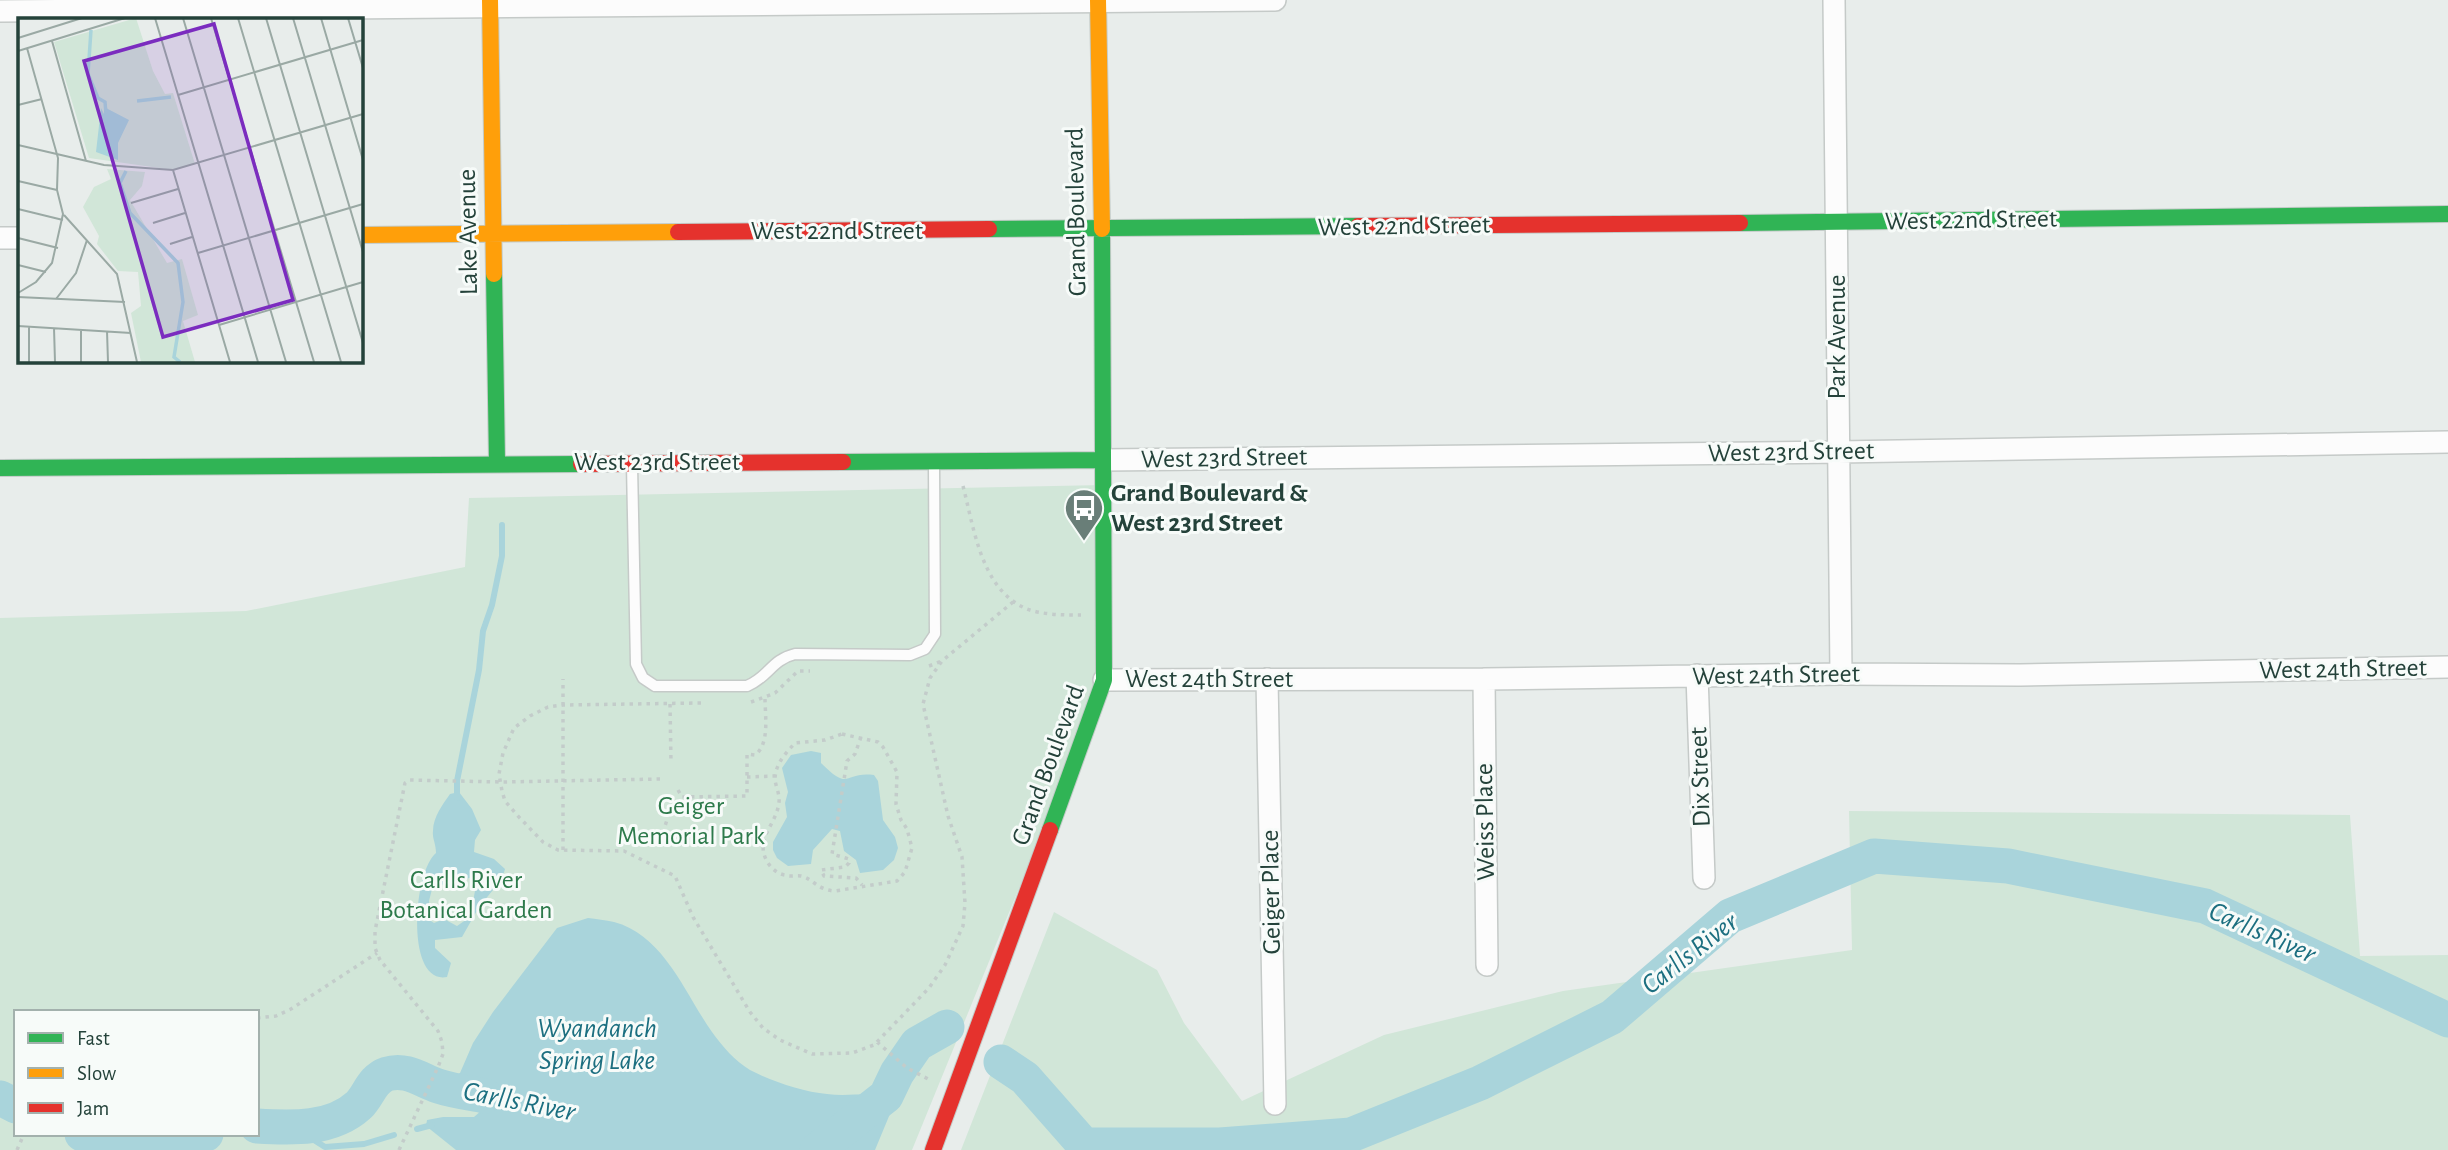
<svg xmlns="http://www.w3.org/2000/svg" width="2448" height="1150" viewBox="0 0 2448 1150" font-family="'Alegreya Sans',sans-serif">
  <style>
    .green { fill: #d1e6d8; fill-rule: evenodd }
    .water { fill: #a9d4db; fill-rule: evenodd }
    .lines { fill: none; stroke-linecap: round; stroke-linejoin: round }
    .stream { stroke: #a9d4db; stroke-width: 6 }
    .river { stroke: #a9d4db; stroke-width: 35 }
    .lane-casing { stroke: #c5cac8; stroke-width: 13 }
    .street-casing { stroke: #c5cac8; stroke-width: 24 }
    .fast-casing { stroke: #c3cbc8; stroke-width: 18 }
    .slow-casing { stroke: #c3cbc8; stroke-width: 18 }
    .jam-casing { stroke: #c3cbc8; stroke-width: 18 }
    .path { stroke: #c3ccca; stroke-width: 3.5; stroke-dasharray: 3.5 5; stroke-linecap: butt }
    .lane { stroke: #fcfcfc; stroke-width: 10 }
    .street { stroke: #fcfcfc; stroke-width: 21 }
    .fast { stroke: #30b455; stroke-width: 16 }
    .slow { stroke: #ff9f0a; stroke-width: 16 }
    .jam { stroke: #e5322d; stroke-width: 16 }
    .labels { text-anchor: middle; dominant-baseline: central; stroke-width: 6; stroke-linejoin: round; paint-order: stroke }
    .street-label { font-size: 26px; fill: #24423a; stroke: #f7fbf9 }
    .poi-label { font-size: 26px; font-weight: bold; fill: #24423a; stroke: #f7fbf9; text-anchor: start }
    .park-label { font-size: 26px; fill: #2d7a4b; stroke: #f7fbf9 }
    .water-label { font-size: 28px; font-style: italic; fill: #1c6f80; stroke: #f7fbf9 }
    .inset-river { fill: none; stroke: #a9d4db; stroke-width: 3.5 }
    .inset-road { fill: none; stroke: #9aa9a4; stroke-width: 2 }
    .view { fill: #7b2cbf; fill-opacity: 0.15; stroke: #7b2cbf; stroke-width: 3.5 }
    .inset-edge { fill: none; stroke: #24423a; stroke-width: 3.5 }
  </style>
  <rect width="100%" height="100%" fill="#e8edeb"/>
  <path class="green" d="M 1104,485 L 1104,680 L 912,1150 L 0,1150 L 0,618 L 246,611 L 465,567 L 469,498 ZM 16,1012 L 257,1012 L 257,1134 L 16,1134 Z
    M 1849,811 L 2350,815 L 2360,956 L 2448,955 L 2448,1150 L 961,1150 L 1054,912 L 1157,970 L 1184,1023 L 1242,1101 L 1384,1035 L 1563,991 L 1852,950 Z"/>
  <path class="water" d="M 811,751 L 821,753 L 821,763 C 851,793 843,771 874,775 L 878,781 L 883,820 L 895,837 L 898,848 L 894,860 L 883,870 L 860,873 L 856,860 L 844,851 L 840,831 L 832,829 L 813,850 L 811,864 L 788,866 L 777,858 L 773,850 L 773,842 L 787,817 L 785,803 L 788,792 L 782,768 L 791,755 Z
    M 459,792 L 472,809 L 481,830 L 475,840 L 474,852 L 494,859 L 505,869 L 502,879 L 479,907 L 462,937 L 435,940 L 435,948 L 451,963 L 447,977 C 405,985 413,872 436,853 C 436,844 432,838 433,831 C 433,817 443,804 450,794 ZM 484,869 L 490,869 C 494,880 481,884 475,891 L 470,917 L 457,926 L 444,919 L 434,923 L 431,921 L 429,901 L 432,889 C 449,880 470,883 484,869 Z
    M 588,918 C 596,919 606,920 614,922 C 664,935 685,994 712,1032 C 722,1046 735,1061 750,1070 C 771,1081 803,1092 827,1094 C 847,1097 866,1092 886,1096 L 892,1109 L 875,1150 L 456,1150 L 426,1126 L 427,1120 L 443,1117 L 474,1117 L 482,1110 L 484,1104 L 481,1097 L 442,1096 L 439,1086 L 460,1073 L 473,1043 L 493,1012 L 557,928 Z"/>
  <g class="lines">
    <path class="stream" d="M 457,798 L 457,781 L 479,670 L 483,631 L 492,605 L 502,556 L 502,525
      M 295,1128 L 325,1147 L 364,1144 L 394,1135
      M 417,1129 L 432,1125"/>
    <path class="river" d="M 1001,1062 L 1025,1078 L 1084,1145 L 1220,1145 L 1351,1135 L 1480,1083 L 1612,1017 L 1730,916 L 1874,856 L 2008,866 L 2205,906 L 2448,1020
      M 0,1098 L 16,1106
      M 257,1126 C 292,1128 332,1130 359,1105 C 369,1095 372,1079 387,1074 C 406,1068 421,1080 438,1086 C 453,1091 470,1093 485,1096
      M 82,1134 L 116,1145 L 193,1138 L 206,1134
      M 817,1150 L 886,1096 L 897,1073 L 917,1044 L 947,1027"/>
    <g class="lane-casing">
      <path id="lane" d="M 632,465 L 636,664 L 643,678 L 655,686 L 747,686 C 769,677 771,660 795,654 L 910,655 L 925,649 L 935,634 L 934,464"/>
    </g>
    <g class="street-casing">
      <path id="street" d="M 1834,0 L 1841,674
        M 0,11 L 1275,0
        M 0,238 L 19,238
        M 1103,460 L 1838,452 L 2448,442
        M 1697,675 L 1704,878
        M 1267,679 L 1275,1104
        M 1484,679 L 1487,965
        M 1104,680 L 1484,679 L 1841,674 L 2020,675 L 2448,667"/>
    </g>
    <g class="fast-casing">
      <path id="fast" d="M 1740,223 L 2448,214
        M 989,229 L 1358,226
        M 494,274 L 497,462
        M 843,462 L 1103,460
        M 0,468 L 581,464
        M 1050,830 L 1104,680 L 1102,229"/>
    </g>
    <g class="slow-casing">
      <path id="slow" d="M 490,0 L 494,274
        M 1098,0 L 1102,229
        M 360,235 L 678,232"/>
    </g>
    <g class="jam-casing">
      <path id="jam" d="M 1358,226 L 1740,223
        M 678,232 L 989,229
        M 581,464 L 843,462
        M 933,1150 L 1050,830"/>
    </g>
    <path class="path" d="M 963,486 C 974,528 981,590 1027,609 C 1043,615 1064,615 1081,615
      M 929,666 L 942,661
      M 751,702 L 775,693 L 798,671 L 810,671
      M 701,703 L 563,705 L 548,707 L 530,716 L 514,728 L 503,753 L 499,774 L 502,791 L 505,801 L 517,815 L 543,842 L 558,850 L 624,851 L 675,876 L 693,917 L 750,1012 L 763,1028 L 780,1040 L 812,1054 L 852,1053 L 874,1045 L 929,988 L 945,965 L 963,926 L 965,903 L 962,857 L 948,816 L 923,704 L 930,678 L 942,661 L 1013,602
      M 670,704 L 671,763
      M 842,734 L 878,742 L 883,747 L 897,772 L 896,804 L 901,820 L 907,829 L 912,848 L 905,872 L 897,881 L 835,891 C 817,890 814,879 801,876 C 796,875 790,877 785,875 C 778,874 772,869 768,863 C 753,839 777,825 779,802 C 780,795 776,787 775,780 C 775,764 785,754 795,743 L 825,740 Z
      M 861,737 L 855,754 L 847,761 L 832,854 L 849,859 L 849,863 L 845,867 L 821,870 L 824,876 L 856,878 L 862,885
      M 747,777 L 776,776
      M 678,790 L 682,797 L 747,796 L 747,754 L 755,755 C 770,744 765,716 765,698
      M 660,841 L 669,814 L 682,797
      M 563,850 L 563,679
      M 257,1018 L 276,1016 L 291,1009 L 377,953
      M 877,1042 L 907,1068 L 932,1081
      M 17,1150 L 24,1134
      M 399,1150 L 438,1067 L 443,1054 L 442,1042 L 438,1031 L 380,960 L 375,948 L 375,931 L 405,783 L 410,780 L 501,782 L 660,779"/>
    <use href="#lane" class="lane"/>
    <use href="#street" class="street"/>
    <use href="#fast" class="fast"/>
    <use href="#slow" class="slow"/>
    <use href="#jam" class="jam"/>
  </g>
  <defs>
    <g id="bus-pin" transform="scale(2.0125)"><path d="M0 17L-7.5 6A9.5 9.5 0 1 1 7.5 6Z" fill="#697e78" stroke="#f7fbf9"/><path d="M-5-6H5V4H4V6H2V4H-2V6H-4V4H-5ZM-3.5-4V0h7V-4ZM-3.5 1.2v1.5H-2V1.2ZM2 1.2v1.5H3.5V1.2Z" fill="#fff"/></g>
  </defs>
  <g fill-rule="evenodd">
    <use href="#bus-pin" x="1084" y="508"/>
  </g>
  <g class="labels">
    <g class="street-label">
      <text transform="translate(1076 212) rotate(-91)">Grand Boulevard</text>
      <text transform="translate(1971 220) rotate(-1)">West 22nd Street</text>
      <text transform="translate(1404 226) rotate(-1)">West 22nd Street</text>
      <text x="837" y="231">West 22nd Street</text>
      <text transform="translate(468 232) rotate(-91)">Lake Avenue</text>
      <text transform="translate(1837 337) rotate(-90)">Park Avenue</text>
      <text transform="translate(1791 452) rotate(-1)">West 23rd Street</text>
      <text transform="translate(1224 458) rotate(-1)">West 23rd Street</text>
      <text x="657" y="462">West 23rd Street</text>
      <text transform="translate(2343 669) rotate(-1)">West 24th Street</text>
      <text transform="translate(1776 675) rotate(-1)">West 24th Street</text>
      <text x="1209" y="679">West 24th Street</text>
      <text transform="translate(1048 765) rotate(-70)">Grand Boulevard</text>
      <text transform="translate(1700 777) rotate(-92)">Dix Street</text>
      <text transform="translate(1485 822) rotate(-91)">Weiss Place</text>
      <text transform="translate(1271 892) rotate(-91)">Geiger Place</text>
    </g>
    <g class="poi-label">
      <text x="1111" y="493">Grand Boulevard &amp;<tspan x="1111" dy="30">West 23rd Street</tspan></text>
    </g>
    <g class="park-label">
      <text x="691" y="806">Geiger<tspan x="691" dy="30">Memorial Park</tspan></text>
      <text x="466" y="880">Carlls River<tspan x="466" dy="30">Botanical Garden</tspan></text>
    </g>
    <g class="water-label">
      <text transform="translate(2262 933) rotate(24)">Carlls River</text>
      <text transform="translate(1690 954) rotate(-38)">Carlls River</text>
      <text x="597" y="1029">Wyandanch<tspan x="597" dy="32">Spring Lake</tspan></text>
      <text transform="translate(519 1102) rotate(11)">Carlls River</text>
    </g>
  </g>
  <g transform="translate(18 18)">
    <rect width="345" height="345" fill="#e8edeb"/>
    <path d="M 118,0 L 135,53 L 147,76 L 155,75 L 177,146 L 155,152 L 71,140 L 36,24 ZM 89,151 L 127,154 L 124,168 L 112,182 L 149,245 L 164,241 L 180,297 L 165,303 L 177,344 L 123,344 L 113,295 L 123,288 L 120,254 L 100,253 L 79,226 L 81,218 L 65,189 L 76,169 L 93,161 Z" fill="#d1e6d8"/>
    <path d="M 83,90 L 86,96 L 88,90 L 111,102 L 100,125 L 100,142 L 78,134 Z" fill="#a9d4db"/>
    <path class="inset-river" d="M 73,12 L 70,56 L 80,80 L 87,84 L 88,96M 119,83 L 153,79M 108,153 L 102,165 L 112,195 L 160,245 L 165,284 L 156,339 L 162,344"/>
    <path class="inset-road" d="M 137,0 L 240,344M 165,0 L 268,344M 193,0 L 296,344M 220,0 L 323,344M 248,0 L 345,325M 275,0 L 345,234M 303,0 L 345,142M 330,0 L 345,50M 0,20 L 64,0M 34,23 L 68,143M 0,33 L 107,0M 160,77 L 345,22M 0,87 L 24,81M 0,127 L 86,147 L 155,152 L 345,96M 155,152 L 212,344M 0,163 L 39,172M 113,185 L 160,171M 0,191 L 45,202M 46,197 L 99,256 L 119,344M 135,205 L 167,195M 0,220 L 40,230M 152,226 L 174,219M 180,235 L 345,186M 0,247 L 28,254M 0,275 L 18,264 L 34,245 L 45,196 L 39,172 L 40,140 L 9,30M 0,279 L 107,284M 38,281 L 58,255 L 69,222M 201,307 L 345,264M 0,308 L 113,315M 11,308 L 11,344M 36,310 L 37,344M 63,311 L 63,344M 89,313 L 90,344"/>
    <path class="view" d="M 196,6 L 275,282 L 145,319 L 66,43 Z"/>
    <rect width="345" height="345" class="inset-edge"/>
  </g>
  <rect x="14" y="1010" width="245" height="126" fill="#f7fbf9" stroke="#a3b1ad" stroke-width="2"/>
  <rect x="28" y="1033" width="35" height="10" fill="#30b455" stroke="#a3b1ad" stroke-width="2"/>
  <text x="77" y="1045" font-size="21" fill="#24423a">Fast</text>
  <rect x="28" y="1068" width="35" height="10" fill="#ff9f0a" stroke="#a3b1ad" stroke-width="2"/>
  <text x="77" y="1080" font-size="21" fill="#24423a">Slow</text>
  <rect x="28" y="1103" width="35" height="10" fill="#e5322d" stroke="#a3b1ad" stroke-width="2"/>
  <text x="77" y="1115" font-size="21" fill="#24423a">Jam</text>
</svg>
